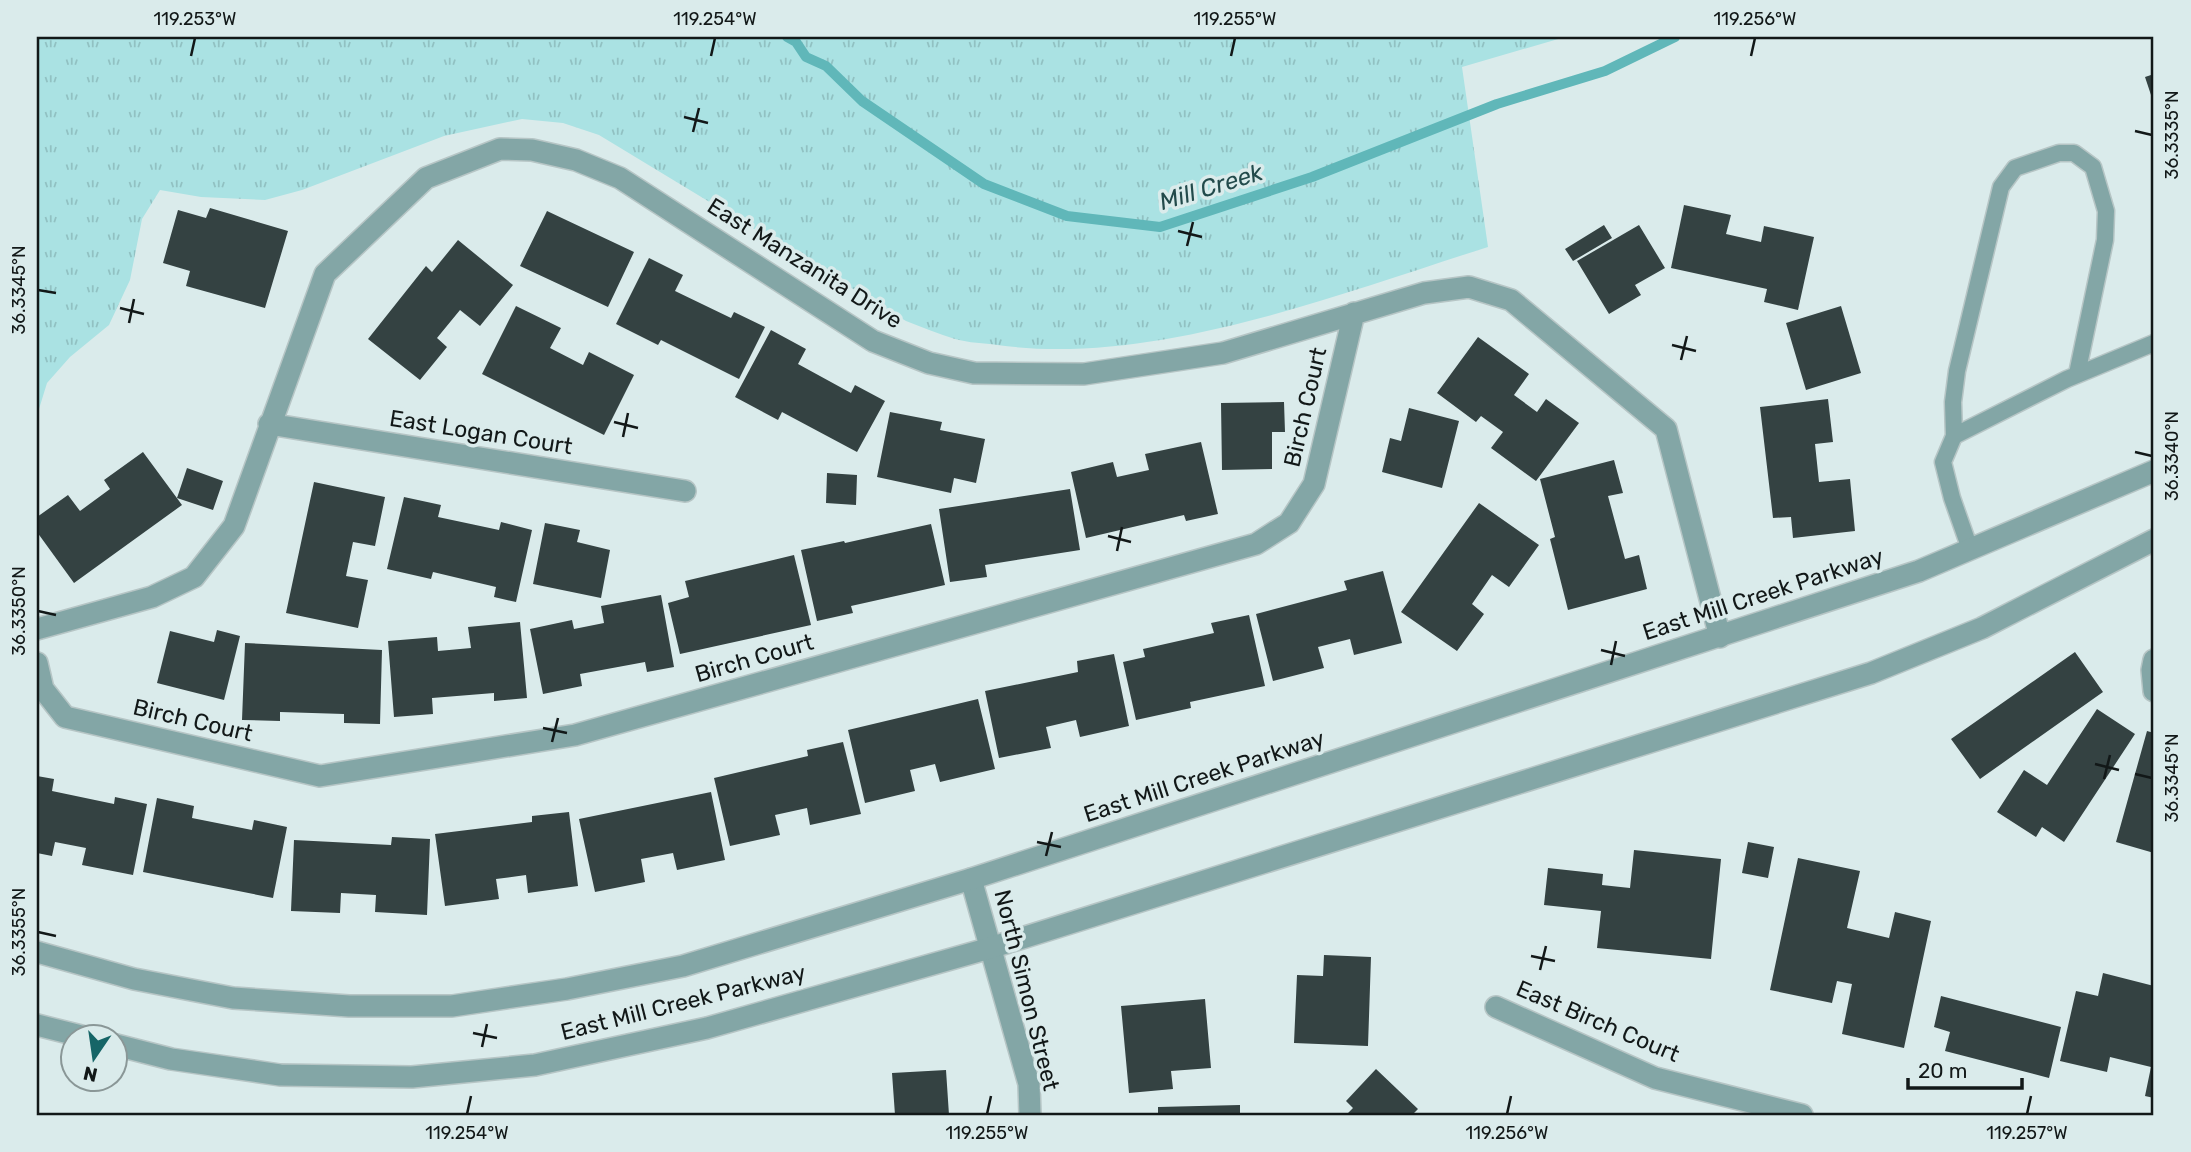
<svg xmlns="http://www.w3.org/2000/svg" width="2191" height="1152" viewBox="0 0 2191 1152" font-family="Rubik,sans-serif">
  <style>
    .grass { fill: url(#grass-tufts) }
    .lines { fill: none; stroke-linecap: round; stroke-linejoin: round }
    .stream { stroke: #60b7b9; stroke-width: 10 }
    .building { fill: #344242 }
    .service-casing { stroke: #b6c5c5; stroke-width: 19 }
    .minor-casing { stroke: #b6c5c5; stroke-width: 24 }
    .tertiary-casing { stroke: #b6c5c5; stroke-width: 24 }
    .service { stroke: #83a6a6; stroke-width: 16 }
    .minor { stroke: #83a6a6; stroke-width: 21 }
    .tertiary { stroke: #83a6a6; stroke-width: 21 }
    .ticks { fill: none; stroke: #121818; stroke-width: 2.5 }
    .labels { text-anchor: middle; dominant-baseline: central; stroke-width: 7; stroke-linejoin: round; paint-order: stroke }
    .street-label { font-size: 23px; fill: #121818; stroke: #daebeb }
    .water-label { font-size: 24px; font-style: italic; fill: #224a4b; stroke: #daebeb }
    .neatline { fill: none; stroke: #121818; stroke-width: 2.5 }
    .ticks-label { font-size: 18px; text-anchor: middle; fill: #121818 }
  </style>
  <defs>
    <pattern id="grass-tufts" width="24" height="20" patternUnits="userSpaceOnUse" patternTransform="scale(1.75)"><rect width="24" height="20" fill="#aae2e3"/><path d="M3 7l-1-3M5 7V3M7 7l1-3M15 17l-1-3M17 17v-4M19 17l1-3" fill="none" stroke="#91c1c2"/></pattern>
  </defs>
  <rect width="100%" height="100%" fill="#daebeb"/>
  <path class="grass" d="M 37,37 L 1565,37 L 1462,67 L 1488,247 C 1339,294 1154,367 997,345 C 984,343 969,343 955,339 C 939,334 922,327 906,321 L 599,135 L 563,123 L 522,119 L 444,136 L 302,190 L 265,200 L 201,197 L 160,190 L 142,219 L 130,280 L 109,325 L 70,357 L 47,383 L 39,409 L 37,430 Z"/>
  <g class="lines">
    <path class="stream" d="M 787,37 L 796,42 L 806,57 L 826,66 L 862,101 L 984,184 L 1067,216 L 1160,227 L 1312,177 L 1497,104 L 1605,71 L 1675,37"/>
  </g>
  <path class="building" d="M 2154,74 L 2154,104 L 2145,77 Z
    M 1684,205 L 1731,215 L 1726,234 L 1761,242 L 1764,226 L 1814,237 L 1798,310 L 1764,302 L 1767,289 L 1671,268 Z
    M 210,208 L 288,231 L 265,308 L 186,286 L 190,271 L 163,263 L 178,210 L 206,218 Z
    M 547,211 L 634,252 L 608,307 L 520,266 Z
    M 1604,225 L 1612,238 L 1573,261 L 1565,249 Z
    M 1639,225 L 1665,268 L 1635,285 L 1641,295 L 1609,314 L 1577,261 Z
    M 458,240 L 513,285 L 480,326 L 460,310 L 437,338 L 447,347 L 420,380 L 368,339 L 426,266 L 432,272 Z
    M 649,258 L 683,275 L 675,291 L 731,318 L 734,312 L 765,327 L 739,379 L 661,340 L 658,345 L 616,324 Z
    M 516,306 L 561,328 L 550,348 L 583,365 L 589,352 L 634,375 L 604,435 L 482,374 Z
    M 1841,306 L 1861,373 L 1806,390 L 1786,323 Z
    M 771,330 L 806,349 L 798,364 L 851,393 L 855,385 L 885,401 L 857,452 L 782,412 L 778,420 L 735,397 Z
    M 1478,337 L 1529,374 L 1514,395 L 1537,412 L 1546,399 L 1579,423 L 1536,481 L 1491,448 L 1503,432 L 1481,416 L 1476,422 L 1437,393 Z
    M 1828,399 L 1833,442 L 1815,444 L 1819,482 L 1850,479 L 1855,531 L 1793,538 L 1791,517 L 1773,518 L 1760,407 Z
    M 1284,402 L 1285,432 L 1272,432 L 1272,469 L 1222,470 L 1221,403 Z
    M 1409,408 L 1459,421 L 1442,488 L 1382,472 L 1390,438 L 1401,441 Z
    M 890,412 L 942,422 L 940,430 L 985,439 L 976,483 L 954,478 L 951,493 L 877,477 Z
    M 1201,442 L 1218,514 L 1186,521 L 1184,515 L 1086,538 L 1071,472 L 1113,462 L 1117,477 L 1149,470 L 1145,454 Z
    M 143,452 L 182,505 L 74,583 L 37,532 L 37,517 L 68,495 L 80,511 L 110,489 L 104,480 Z
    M 1614,460 L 1623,493 L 1608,496 L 1625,559 L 1639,555 L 1647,589 L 1568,610 L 1550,539 L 1555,537 L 1540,479 Z
    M 187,468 L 223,481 L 213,510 L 177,498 Z
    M 827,473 L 857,475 L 856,505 L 826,503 Z
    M 314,482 L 385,497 L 375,546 L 353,542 L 346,576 L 368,580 L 358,628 L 286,613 Z
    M 1070,489 L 1080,550 L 985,565 L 987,577 L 950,582 L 939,509 Z
    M 404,497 L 441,505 L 438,517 L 499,530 L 501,522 L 532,530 L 516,602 L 494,597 L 496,587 L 433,572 L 431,579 L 387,569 Z
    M 1479,503 L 1539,545 L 1509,587 L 1492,575 L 1472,604 L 1484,614 L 1457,651 L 1401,612 Z
    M 545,523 L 580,530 L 577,542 L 610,550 L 601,598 L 533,584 Z
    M 931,524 L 945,585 L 851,606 L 853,613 L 817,621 L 801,550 L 844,541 L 845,543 Z
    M 794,555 L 811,625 L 680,654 L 668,603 L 689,597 L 685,581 Z
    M 1383,571 L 1402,643 L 1354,655 L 1350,639 L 1318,647 L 1324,668 L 1273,681 L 1256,614 L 1347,590 L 1344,581 Z
    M 661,595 L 674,667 L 647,672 L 645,662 L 580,674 L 582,686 L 543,694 L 530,629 L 572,620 L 574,629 L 604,623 L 601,606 Z
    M 1249,615 L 1265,686 L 1190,702 L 1191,708 L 1136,720 L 1123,662 L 1145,657 L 1143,649 L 1214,633 L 1211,623 Z
    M 520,622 L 527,698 L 494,701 L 494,693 L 432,698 L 433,714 L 394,717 L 388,641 L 437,637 L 438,651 L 471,648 L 468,627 Z
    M 217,630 L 240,636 L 224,700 L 157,683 L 170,631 L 214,642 Z
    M 245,643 L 382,650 L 380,724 L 344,723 L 344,714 L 280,712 L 280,721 L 242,720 Z
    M 2075,652 L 2103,692 L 1980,779 L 1951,739 Z
    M 1114,654 L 1129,726 L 1080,737 L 1076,720 L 1046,727 L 1051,748 L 999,758 L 985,691 L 1078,672 L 1077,661 Z
    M 978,699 L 995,769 L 940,782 L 935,764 L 910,770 L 915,791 L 865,803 L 848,730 Z
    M 2097,709 L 2135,734 L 2064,842 L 2042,827 L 2036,837 L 1997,812 L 2024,770 L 2047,785 Z
    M 2147,731 L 2154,733 L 2154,853 L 2116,842 Z
    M 843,742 L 861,814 L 810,825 L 807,808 L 775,815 L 780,835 L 730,846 L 714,778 L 808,756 L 807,750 Z
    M 37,776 L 54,779 L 52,791 L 114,804 L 115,797 L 147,804 L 133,875 L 82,865 L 86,848 L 55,842 L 52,856 L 37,853 Z
    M 711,792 L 725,860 L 677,870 L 673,853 L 641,859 L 645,882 L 595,892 L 579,819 Z
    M 157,798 L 194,806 L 192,818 L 252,830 L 254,820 L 287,827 L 273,898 L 143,872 Z
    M 569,812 L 578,886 L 528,893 L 526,875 L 496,879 L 499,899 L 445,906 L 435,834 L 532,822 L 532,816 Z
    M 392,837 L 430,839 L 427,915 L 375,912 L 376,895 L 341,893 L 340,913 L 291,911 L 294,840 L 391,845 Z
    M 1748,842 L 1774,847 L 1768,878 L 1742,873 Z
    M 1634,850 L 1721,859 L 1711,959 L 1597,948 L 1601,911 L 1544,905 L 1548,868 L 1603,874 L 1602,885 L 1630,888 Z
    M 1798,858 L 1860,871 L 1847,928 L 1889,938 L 1895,912 L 1931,921 L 1904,1048 L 1842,1034 L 1852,984 L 1837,981 L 1832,1003 L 1770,990 Z
    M 1324,955 L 1371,957 L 1368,1046 L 1294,1043 L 1297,975 L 1323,976 Z
    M 2103,973 L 2154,986 L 2154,1098 L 2145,1096 L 2151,1067 L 2110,1057 L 2107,1072 L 2060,1061 L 2076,991 L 2098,996 Z
    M 1941,996 L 2061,1027 L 2049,1078 L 1945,1051 L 1950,1032 L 1934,1027 Z
    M 1205,999 L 1211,1068 L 1171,1071 L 1173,1089 L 1129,1093 L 1121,1006 Z
    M 1376,1069 L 1418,1109 L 1412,1115 L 1346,1115 L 1353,1108 L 1346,1101 Z
    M 946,1070 L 949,1115 L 895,1115 L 892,1073 Z
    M 1240,1105 L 1240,1115 L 1158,1115 L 1158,1107 Z"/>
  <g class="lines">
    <g class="service-casing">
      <path id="service" d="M 1954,436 L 1953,402 L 1957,371 L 2001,187 L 2015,168 L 2059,153 L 2074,153 L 2093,167 L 2106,211 L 2105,240 L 2077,374
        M 1970,549 L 1952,498 L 1943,462 L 1954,436 L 2067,379 L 2154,343"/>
    </g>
    <g class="minor-casing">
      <path id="minor" d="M 269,424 L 685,491
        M 37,629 L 152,597 L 194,577 L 234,526 L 325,274 L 426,178 L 500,149 L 532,150 L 576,160 L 620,178 L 873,341 L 929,363 L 974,373 L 1084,374 L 1223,353 L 1424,293 L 1469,287 L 1511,300 L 1666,429 L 1720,637
        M 2154,660 L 2152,670 L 2154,691
        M 37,663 L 43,689 L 65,717 L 320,776 L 575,735 L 1256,544 L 1289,523 L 1314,484 L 1354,313
        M 971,879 L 1029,1084 L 1030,1115
        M 1496,1007 L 1655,1078 L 1802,1115"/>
    </g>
    <g class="tertiary-casing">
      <path id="tertiary" d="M 37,952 L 134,979 L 233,998 L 349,1006 L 452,1006 L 567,989 L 683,966 L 971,879 L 1919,571 L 2154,471
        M 37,1025 L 81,1036
        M 116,1045 L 171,1059 L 280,1075 L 412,1077 L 535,1065 L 707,1028 L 990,948 L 1871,673 L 1982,628 L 2154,540"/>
    </g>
    <use href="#service" class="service"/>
    <use href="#minor" class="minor"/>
    <use href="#tertiary" class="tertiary"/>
  </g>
  <path class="ticks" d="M 191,56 L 195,38M 711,56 L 715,38M 1231,56 L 1235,38M 1751,56 L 1755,38M 684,117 L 708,123M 2135,131 L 2152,135M 693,132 L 699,108M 1178,231 L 1202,237M 1187,246 L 1193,222M 38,290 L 56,293M 120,308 L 144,314M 129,323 L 134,299M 1672,345 L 1696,351M 1681,360 L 1687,336M 614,422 L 638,428M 623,437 L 628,413M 2135,452 L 2152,456M 1108,536 L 1131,542M 1117,551 L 1122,527M 38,611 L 56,615M 1601,650 L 1625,656M 1611,665 L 1616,641M 543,728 L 567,733M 552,742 L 558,718M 2095,764 L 2119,770M 2135,774 L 2152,778M 2104,779 L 2110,755M 1037,842 L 1061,847M 1046,856 L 1052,832M 38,932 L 56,936M 1531,956 L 1555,961M 1540,970 L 1546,946M 473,1033 L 497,1038M 482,1047 L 487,1024M 467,1114 L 471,1096M 987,1114 L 991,1096M 1507,1114 L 1511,1096M 2027,1114 L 2031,1096"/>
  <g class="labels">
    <g class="street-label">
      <text transform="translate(805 263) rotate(32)">East Manzanita Drive</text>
      <text transform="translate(1305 407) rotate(-77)">Birch Court</text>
      <text transform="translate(481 432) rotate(9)">East Logan Court</text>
      <text transform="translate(1763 594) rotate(-18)">East Mill Creek Parkway</text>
      <text transform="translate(754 658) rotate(-16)">Birch Court</text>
      <text transform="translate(193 720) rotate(13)">Birch Court</text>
      <text transform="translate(1204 776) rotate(-18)">East Mill Creek Parkway</text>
      <text transform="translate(1027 990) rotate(76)">North Simon Street</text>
      <text transform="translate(683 1002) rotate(-14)">East Mill Creek Parkway</text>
      <text transform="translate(1598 1021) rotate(23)">East Birch Court</text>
    </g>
    <g class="water-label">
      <text transform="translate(1211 187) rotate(-17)">Mill Creek</text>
    </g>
  </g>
  <rect width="2191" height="1152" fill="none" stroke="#daebeb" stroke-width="77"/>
  <g transform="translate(94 1058) rotate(193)"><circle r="33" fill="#daebeb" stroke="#8a9797" stroke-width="2"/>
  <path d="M0-5L12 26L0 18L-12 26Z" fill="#166567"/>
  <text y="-10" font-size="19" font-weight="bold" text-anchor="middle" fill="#121818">N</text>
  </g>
  <path d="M1908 1078v10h114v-10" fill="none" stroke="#121818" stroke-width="3.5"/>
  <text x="1918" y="1078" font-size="21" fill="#121818" stroke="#daebeb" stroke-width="5" paint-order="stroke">20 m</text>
  <rect x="38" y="38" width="2114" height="1076" class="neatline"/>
  <g class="ticks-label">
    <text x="195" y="25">119.253°W</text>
    <text x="715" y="25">119.254°W</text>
    <text x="1235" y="25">119.255°W</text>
    <text x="1755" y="25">119.256°W</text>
    <text transform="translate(2172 135) rotate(-90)" y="6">36.3335°N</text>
    <text transform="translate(19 290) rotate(-90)" y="6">36.3345°N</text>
    <text transform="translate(2172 456) rotate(-90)" y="6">36.3340°N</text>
    <text transform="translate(19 611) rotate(-90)" y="6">36.3350°N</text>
    <text transform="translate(2172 778) rotate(-90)" y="6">36.3345°N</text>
    <text transform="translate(19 932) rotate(-90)" y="6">36.3355°N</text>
    <text x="467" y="1139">119.254°W</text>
    <text x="987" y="1139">119.255°W</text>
    <text x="1507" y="1139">119.256°W</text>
    <text x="2027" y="1139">119.257°W</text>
  </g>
</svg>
